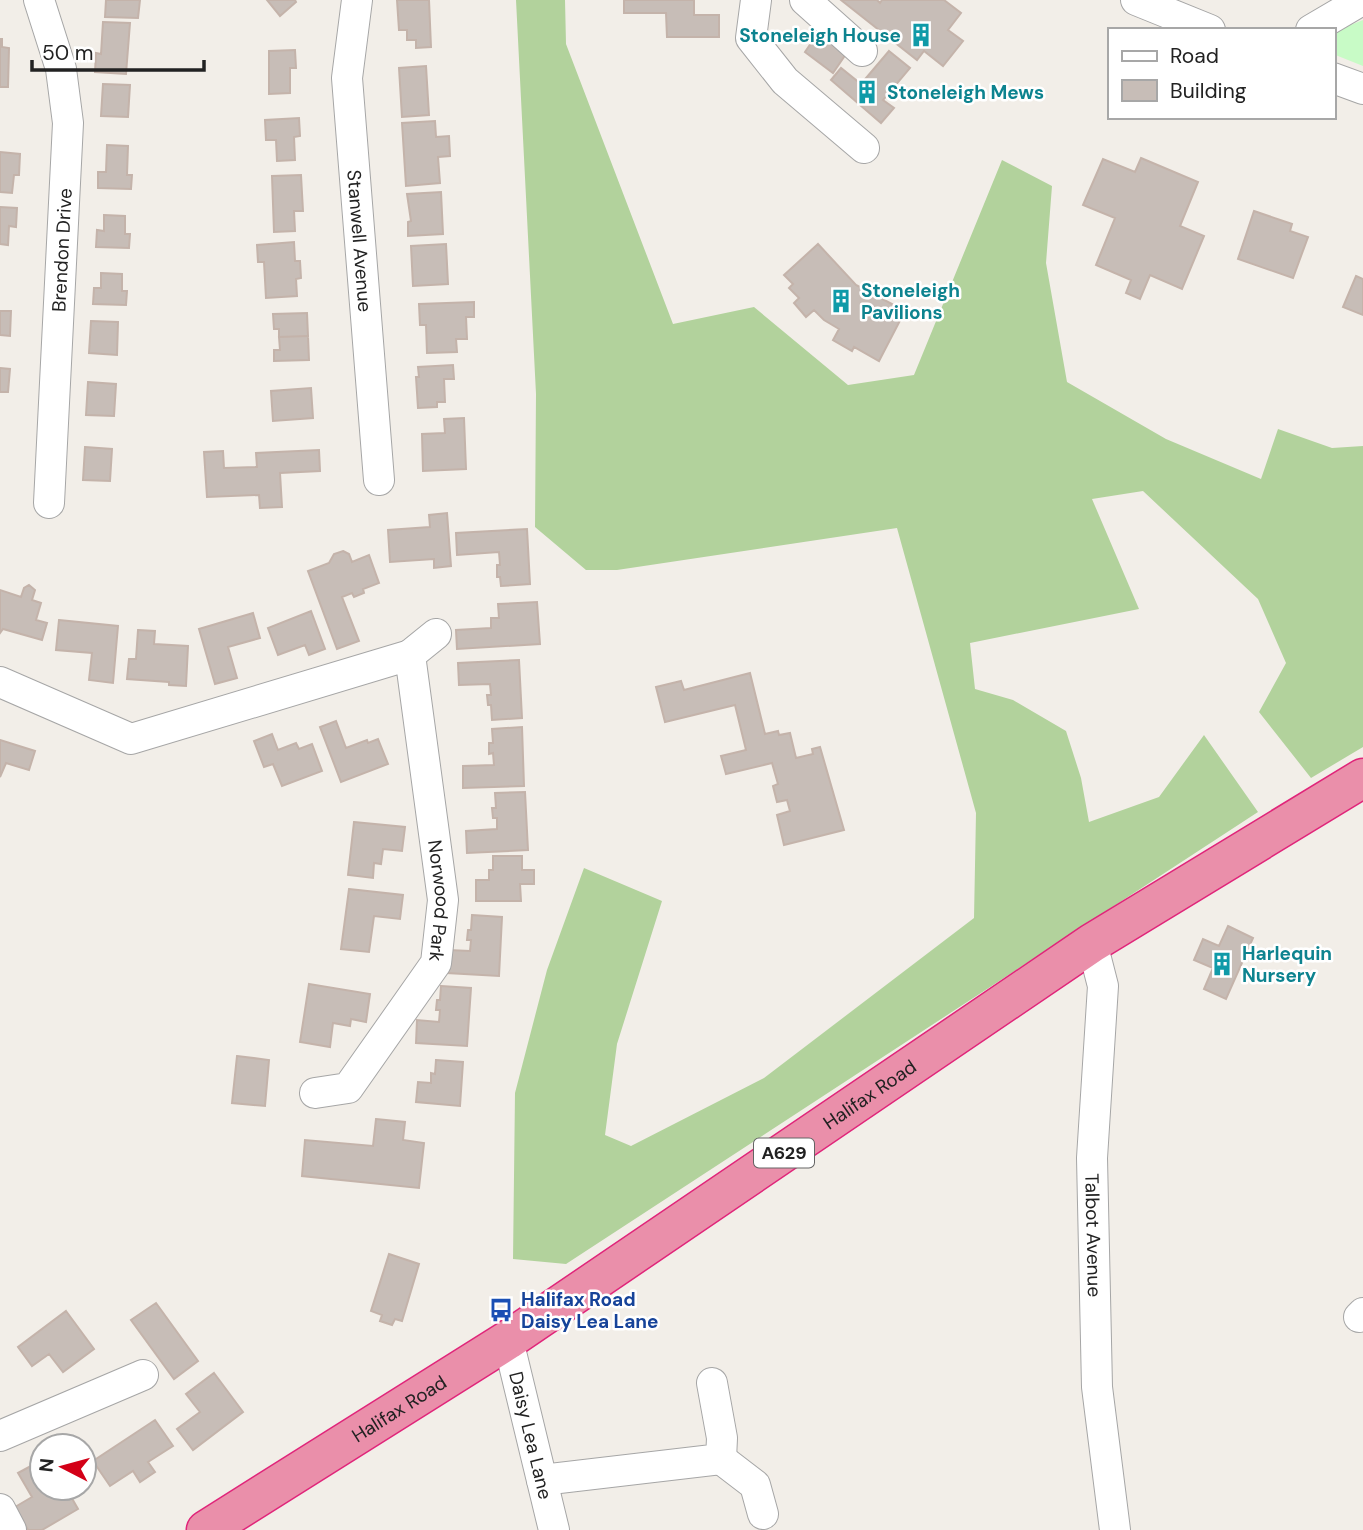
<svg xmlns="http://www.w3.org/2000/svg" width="1363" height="1530" viewBox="0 0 1363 1530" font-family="'DM Sans',sans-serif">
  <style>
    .forest { fill: #b2d29c }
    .park { fill: #c8fbc6 }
    .building { fill: #c7bdb7; stroke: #c4b3aa; stroke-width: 2 }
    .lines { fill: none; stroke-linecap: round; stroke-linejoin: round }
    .minor-casing { stroke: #a6a6a6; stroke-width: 32 }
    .highway-casing { stroke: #e0257a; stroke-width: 41 }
    .minor { stroke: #fff; stroke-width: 30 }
    .highway { stroke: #ea8faa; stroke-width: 38 }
    .labels { text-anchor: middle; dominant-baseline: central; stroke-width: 5; stroke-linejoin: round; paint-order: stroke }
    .shield { fill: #fff; stroke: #646464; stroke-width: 2 }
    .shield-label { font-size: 18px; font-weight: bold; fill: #222 }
    .culture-label { font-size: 19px; font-weight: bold; fill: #0d838f; stroke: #fff; text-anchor: start }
    .street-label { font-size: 19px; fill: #222; stroke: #fff }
    .transit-label { font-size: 19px; font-weight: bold; fill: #164399; stroke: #fff; text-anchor: start }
  </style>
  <rect width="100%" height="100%" fill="#f2eee8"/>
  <path class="forest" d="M 516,0 L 565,0 L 566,44 L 673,324 L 754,307 L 848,385 L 914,375 L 1002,160 L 1052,186 L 1046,263 L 1067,382 L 1166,439 L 1261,479 L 1278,429 L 1332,448 L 1363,446 L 1363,747 L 1311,778 L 1259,712 L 1286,663 L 1258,599 L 1143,491 L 1092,499 L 1139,609 L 970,643 L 975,689 L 1013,700 L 1066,731 L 1081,778 L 1089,822 L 1159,797 L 1204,735 L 1258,812 L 566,1264 L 513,1259 L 515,1093 L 547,970 L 584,868 L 662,901 L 617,1044 L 605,1135 L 631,1146 L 764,1078 L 974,918 L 976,813 L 897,528 L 617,570 L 586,570 L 535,527 L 536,394 Z"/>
  <path class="park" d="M 1363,20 L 1363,66 L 1333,54 L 1333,32 Z"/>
  <path class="building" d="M 106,0 L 140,0 L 138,18 L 105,17 Z
    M 267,0 L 295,0 L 296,2 L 280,16 Z
    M 397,0 L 429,0 L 431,47 L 416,48 L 416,40 L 407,40 L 407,30 L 399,30 Z
    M 624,0 L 694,0 L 694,15 L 719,15 L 719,37 L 667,37 L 666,13 L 624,13 Z
    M 841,0 L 877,0 L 880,3 L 882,0 L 944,0 L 961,13 L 948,30 L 963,41 L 943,66 L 924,51 L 917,60 Z
    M 103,22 L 130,23 L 126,74 L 95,72 L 96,53 L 101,54 Z
    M 818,33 L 846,54 L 833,73 L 805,52 Z
    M 0,39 L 2,39 L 2,47 L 9,48 L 8,87 L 0,87 Z
    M 295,50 L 296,68 L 290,68 L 290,93 L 269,94 L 269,51 Z
    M 889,51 L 910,68 L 883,100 L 894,108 L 881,123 L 831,80 L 841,68 L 861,84 Z
    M 426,66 L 429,115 L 402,117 L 399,68 Z
    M 103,84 L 130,85 L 128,117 L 101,116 Z
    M 299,118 L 300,136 L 294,137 L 295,160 L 277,161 L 276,140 L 266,140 L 265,120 Z
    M 435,121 L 436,137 L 449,136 L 450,156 L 438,157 L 440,183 L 406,186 L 402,123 Z
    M 107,145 L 128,146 L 127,175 L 132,175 L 131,189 L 98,188 L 98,172 L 106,172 Z
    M 0,152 L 20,154 L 19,175 L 14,175 L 12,193 L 0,192 Z
    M 1141,158 L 1198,182 L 1180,226 L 1204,236 L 1182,289 L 1150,275 L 1140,299 L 1126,293 L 1131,280 L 1096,265 L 1115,218 L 1083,205 L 1103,159 L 1135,172 Z
    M 301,175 L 303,211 L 294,211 L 295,231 L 274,232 L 272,176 Z
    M 441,192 L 443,234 L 408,236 L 408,222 L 411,221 L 407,194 Z
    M 0,207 L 17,208 L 16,227 L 9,226 L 8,245 L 0,244 Z
    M 1254,211 L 1292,224 L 1290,231 L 1308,237 L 1293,278 L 1238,259 Z
    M 104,215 L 125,216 L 125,234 L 130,234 L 129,248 L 96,247 L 97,230 L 104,231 Z
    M 294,242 L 295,261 L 300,261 L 301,278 L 296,279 L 297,296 L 266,298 L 264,262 L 258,262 L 257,245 Z
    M 446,244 L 448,284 L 413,286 L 411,246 Z
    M 818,244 L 856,285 L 905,311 L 879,361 L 854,347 L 852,351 L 833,340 L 839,329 L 824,320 L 814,310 L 806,317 L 794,303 L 799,298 L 789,288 L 793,284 L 784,275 Z
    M 101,273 L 122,274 L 122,291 L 127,291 L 126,305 L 93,304 L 94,288 L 101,288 Z
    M 1356,276 L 1363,279 L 1363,315 L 1343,307 Z
    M 474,302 L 474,317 L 466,317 L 467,339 L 456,339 L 457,352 L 427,353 L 426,325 L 420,325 L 419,304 Z
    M 0,311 L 11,311 L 10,336 L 0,335 Z
    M 307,313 L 308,336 L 279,337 L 279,329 L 274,329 L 273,314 Z
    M 91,321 L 118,322 L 117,355 L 89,353 Z
    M 308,336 L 309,360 L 274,361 L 274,350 L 280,350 L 279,337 Z
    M 453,365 L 454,379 L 444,379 L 445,402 L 437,402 L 437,407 L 418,408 L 416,377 L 419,377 L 418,367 Z
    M 0,368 L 10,369 L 8,392 L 0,392 Z
    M 88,382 L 116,384 L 114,416 L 86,415 Z
    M 311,388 L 313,418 L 273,421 L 271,391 Z
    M 464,418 L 466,469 L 423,471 L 422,434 L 445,433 L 444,419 Z
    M 85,447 L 112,449 L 110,481 L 83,480 Z
    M 319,450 L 320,471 L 280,473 L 282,507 L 260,508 L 259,495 L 207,497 L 204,452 L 223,451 L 224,468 L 257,467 L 256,453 Z
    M 447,513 L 451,566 L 434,568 L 434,559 L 390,562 L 388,530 L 430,527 L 429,515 Z
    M 527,529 L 530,584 L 501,586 L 500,577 L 497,577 L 497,565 L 500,565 L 499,552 L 457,555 L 456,533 Z
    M 343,551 L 349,554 L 352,562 L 369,555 L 379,583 L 363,589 L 364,593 L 354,597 L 352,593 L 342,597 L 359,641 L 337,649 L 308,571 L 329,563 L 334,554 Z
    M 29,585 L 35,590 L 32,600 L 41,603 L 36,620 L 47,623 L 42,640 L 3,629 L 0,633 L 0,590 L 21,597 L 24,588 Z
    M 537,602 L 540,644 L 457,649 L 456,630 L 491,628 L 491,618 L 499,618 L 498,604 Z
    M 311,611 L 325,649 L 309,655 L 305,645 L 278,655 L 268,628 Z
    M 253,613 L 260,638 L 228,647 L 237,678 L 215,684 L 199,629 Z
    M 59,620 L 118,626 L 113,683 L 89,680 L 92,653 L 56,650 Z
    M 138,630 L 155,631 L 154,644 L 188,646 L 186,686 L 169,685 L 169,682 L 127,679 L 129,659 L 136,659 Z
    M 519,660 L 522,718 L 492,720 L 491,705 L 488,705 L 487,695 L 491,695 L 490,684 L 459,685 L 458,663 Z
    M 750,673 L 765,734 L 778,731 L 779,735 L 790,733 L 796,758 L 813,754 L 812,749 L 820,747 L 844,830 L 784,845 L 777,815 L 790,811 L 787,800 L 777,802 L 773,786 L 778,784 L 772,763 L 726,774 L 721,756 L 746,750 L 735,705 L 665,722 L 656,687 L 681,681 L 684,690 Z
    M 336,721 L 346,748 L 367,740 L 368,743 L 378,739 L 388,764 L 341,782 L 320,727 Z
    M 522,727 L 524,786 L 463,788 L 463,766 L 494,765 L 493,753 L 489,754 L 489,743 L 493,743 L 492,729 Z
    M 272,734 L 278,750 L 296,743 L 299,749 L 312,744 L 322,771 L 282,786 L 273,764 L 264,767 L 254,741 Z
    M 0,740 L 35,751 L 29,770 L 6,763 L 0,777 Z
    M 525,792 L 528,850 L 467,853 L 466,831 L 497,829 L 497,818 L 493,818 L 492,808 L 496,808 L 495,793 Z
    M 354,822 L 405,827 L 402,851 L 383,849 L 381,864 L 374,863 L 373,878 L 348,875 Z
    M 493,856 L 522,856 L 522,870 L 534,870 L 534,884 L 520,884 L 521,901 L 476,901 L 476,880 L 489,880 L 489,870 L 493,870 Z
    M 349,889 L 403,895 L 400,919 L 374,916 L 369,952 L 341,949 Z
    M 472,915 L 502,917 L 499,976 L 447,973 L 449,950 L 470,951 L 471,940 L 467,940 L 468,930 L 471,930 Z
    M 1228,926 L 1253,938 L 1226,999 L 1204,989 L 1213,968 L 1194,960 L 1203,939 L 1219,946 Z
    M 309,984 L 370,994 L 366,1022 L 351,1019 L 350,1026 L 333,1023 L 330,1047 L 300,1042 Z
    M 441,986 L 471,988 L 467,1046 L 416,1043 L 417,1020 L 439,1022 L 440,1010 L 436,1010 L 437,1000 L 440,1000 Z
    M 237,1056 L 269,1060 L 265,1106 L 232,1103 Z
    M 436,1060 L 463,1062 L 460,1106 L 416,1102 L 418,1082 L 431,1083 L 431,1073 L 435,1074 Z
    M 376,1119 L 405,1122 L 403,1140 L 424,1143 L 419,1188 L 302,1176 L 305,1140 L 373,1146 Z
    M 389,1254 L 419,1264 L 402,1321 L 395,1319 L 392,1325 L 380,1321 L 382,1315 L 371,1311 Z
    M 156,1303 L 198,1361 L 174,1379 L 131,1320 Z
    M 66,1311 L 94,1349 L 63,1372 L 49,1354 L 32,1366 L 18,1347 Z
    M 214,1373 L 243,1412 L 193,1450 L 177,1429 L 200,1412 L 186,1394 Z
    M 155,1420 L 173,1446 L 148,1462 L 155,1472 L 140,1482 L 133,1471 L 110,1486 L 93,1461 Z
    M 42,1460 L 42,1488 L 66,1488 L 78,1509 L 42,1530 L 28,1530 L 15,1507 L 32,1497 L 18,1473 Z"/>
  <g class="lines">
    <g class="minor-casing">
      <g id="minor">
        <path d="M 39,0 L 61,69 L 68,123 L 49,503"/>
        <path id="s1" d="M 357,0 L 347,78 L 379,480"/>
        <path d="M 756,0 L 751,38 L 785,81 L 864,148"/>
        <path d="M 805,0 L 862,51"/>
        <path d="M 1136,0 L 1210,30"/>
        <path d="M 1311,30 L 1362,0"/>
        <path d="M 1333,78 L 1363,89"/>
        <path d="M 410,655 L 436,634"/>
        <path id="s2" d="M 0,682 L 131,739 L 410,655 L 443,900 L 436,963 L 348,1088 L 315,1093"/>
        <path id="s3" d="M 1092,943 L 1103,986 L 1092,1158 L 1097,1387 L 1115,1530"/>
        <path d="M 1359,1317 L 1363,1313"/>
        <path id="s4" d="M 508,1340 L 554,1530"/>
        <path d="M 0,1436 L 143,1375"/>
        <path d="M 721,1459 L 755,1485 L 763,1514"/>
        <path d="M 542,1480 L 721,1459 L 722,1438 L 712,1383"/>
        <path d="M 0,1509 L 11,1530"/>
      </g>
    </g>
    <g class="highway-casing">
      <g id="highway">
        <path id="s5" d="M 206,1530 L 508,1340 L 1092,943 L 1363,778"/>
      </g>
    </g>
    <use href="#minor" class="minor"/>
    <use href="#highway" class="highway"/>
  </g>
  <defs>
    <g id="building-bare" transform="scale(1.89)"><path d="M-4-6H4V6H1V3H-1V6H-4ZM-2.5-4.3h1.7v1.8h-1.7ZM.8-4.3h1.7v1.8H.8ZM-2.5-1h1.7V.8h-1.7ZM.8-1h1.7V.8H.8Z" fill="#0f9aa8" stroke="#fff" stroke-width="2.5" paint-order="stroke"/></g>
    <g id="bus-bare" transform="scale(1.89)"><path d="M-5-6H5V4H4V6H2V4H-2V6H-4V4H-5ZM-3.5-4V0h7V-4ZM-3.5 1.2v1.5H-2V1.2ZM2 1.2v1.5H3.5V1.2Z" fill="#1a4fb4" stroke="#fff" stroke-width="2.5" paint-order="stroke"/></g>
  </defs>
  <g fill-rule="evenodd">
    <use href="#building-bare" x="921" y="35"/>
    <use href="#building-bare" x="867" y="92"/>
    <use href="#building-bare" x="841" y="301"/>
    <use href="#building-bare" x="1222" y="964"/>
    <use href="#bus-bare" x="501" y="1310"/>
  </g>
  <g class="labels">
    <rect class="shield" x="754" y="1138.5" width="60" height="29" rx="5"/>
    <g class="shield-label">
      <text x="784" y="1153">A629</text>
    </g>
    <g class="culture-label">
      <text x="901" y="35" text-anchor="end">Stoneleigh House</text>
      <text x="887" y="92">Stoneleigh Mews</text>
      <text x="861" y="290">Stoneleigh<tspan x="861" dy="22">Pavilions</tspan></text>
      <text x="1242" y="953">Harlequin<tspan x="1242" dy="22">Nursery</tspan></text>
    </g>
    <g class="street-label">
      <text stroke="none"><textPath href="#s1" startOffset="242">Stanwell Avenue</textPath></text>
      <text transform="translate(62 250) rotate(-87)">Brendon Drive</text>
      <text stroke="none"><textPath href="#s2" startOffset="682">Norwood Park</textPath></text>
      <text stroke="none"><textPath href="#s5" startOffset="794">Halifax Road</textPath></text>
      <text stroke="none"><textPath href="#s3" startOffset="294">Talbot Avenue</textPath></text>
      <text stroke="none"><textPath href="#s5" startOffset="228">Halifax Road</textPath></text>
      <text stroke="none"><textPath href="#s4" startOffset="98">Daisy Lea Lane</textPath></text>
    </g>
    <g class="transit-label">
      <text x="521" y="1299">Halifax Road<tspan x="521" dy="22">Daisy Lea Lane</tspan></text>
    </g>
  </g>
  <rect x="1108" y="28" width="228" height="91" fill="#ffffff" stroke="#a7a7a7" stroke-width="2"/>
  <rect x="1122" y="51" width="35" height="10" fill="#ffffff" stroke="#a7a7a7" stroke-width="2"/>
  <text x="1170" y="63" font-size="21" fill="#222222">Road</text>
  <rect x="1122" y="80" width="35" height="21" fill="#c7bdb7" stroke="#a7a7a7" stroke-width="2"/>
  <text x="1170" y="98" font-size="21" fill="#222222">Building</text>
  <g transform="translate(63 1467) rotate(276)"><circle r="33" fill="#ffffff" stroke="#a7a7a7" stroke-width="2"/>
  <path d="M0-5L12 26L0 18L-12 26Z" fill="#d30017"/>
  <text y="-10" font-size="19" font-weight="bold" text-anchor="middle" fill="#222222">N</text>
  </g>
  <path d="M32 60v10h172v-10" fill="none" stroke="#222222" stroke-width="3.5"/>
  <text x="42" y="60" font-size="21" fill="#222222" stroke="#ffffff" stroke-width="5" paint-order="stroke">50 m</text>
</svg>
